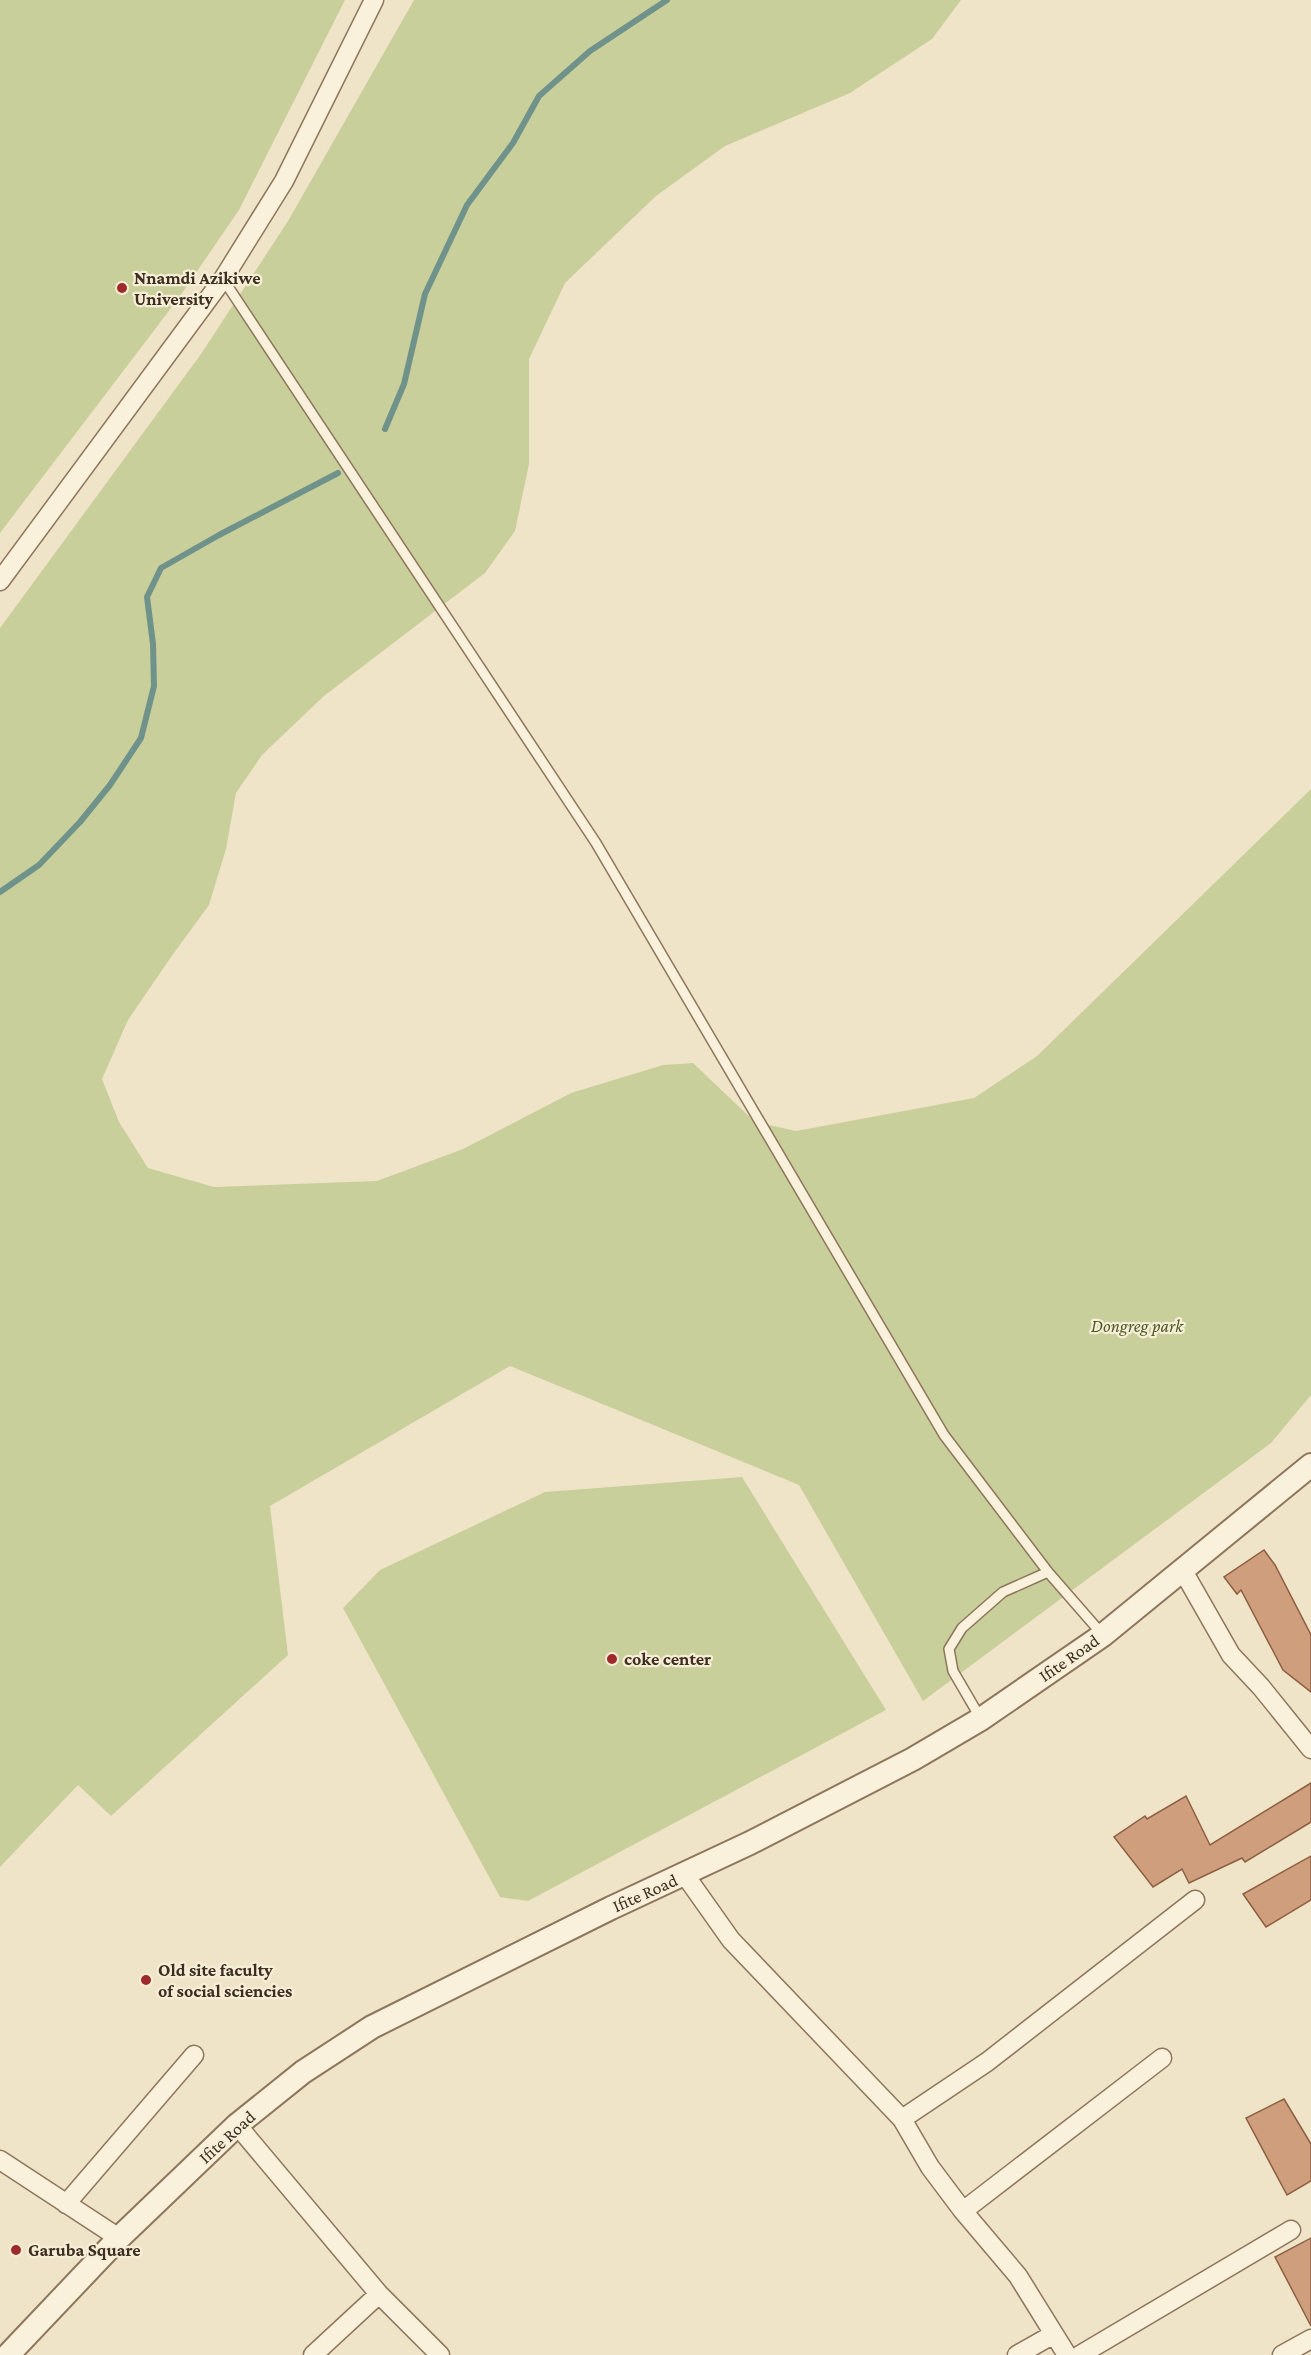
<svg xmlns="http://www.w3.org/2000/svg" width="1311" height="2355" viewBox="0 0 1311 2355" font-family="'Crimson Pro',serif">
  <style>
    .green { fill: #c9cf9b }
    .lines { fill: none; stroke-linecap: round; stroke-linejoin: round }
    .stream { stroke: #6f938a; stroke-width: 6 }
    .building { fill: #cf9f7d; stroke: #8d5f41; stroke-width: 1.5 }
    .service-casing { stroke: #8d765c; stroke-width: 12 }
    .minor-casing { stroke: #8d765c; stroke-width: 21 }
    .tertiary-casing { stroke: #8d765c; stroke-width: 26 }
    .service { stroke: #faf1dc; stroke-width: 9 }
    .minor { stroke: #faf1dc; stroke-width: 18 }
    .tertiary { stroke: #faf1dc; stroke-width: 22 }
    .poi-dot { fill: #9e2a2b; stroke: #f7eed8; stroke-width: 2 }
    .labels { text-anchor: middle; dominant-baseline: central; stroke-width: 4.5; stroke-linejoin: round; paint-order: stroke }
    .poi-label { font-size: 18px; font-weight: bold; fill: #3d2e20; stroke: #f7eed8; text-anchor: start }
    .park-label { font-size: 18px; font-style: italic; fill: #4d5a26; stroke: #f7eed8 }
    .street-label { font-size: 18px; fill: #3d2e20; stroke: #f7eed8 }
  </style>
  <rect width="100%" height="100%" fill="#f0e4c8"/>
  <path class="green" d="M 0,0 L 345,0 L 239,210 L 178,299 L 0,533 Z
    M 414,0 L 961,0 L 932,39 L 850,93 L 725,146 L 656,196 L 565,283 L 529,359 L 529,464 L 515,531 L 485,573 L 324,696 L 262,755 L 236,793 L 226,849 L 209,905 L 171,957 L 128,1020 L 102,1079 L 119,1122 L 148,1168 L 214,1187 L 377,1181 L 463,1149 L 571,1093 L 663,1065 L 693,1063 L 755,1122 L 796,1131 L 974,1098 L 1037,1056 L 1311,789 L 1311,1395 L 1271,1443 L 923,1701 L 799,1485 L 510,1366 L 270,1506 L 288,1655 L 111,1816 L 78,1785 L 0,1867 L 0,628 L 201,354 L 288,221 Z
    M 742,1477 L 886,1710 L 528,1901 L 500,1897 L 343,1608 L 380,1570 L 545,1492 Z"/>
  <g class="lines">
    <path class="stream" d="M 385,429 L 404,384 L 425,294 L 467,205 L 513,143 L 539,96 L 590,51 L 667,0
      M 0,892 L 39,865 L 80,822 L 110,785 L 141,738 L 154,686 L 153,644 L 147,597 L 161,568 L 219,535 L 338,473"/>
  </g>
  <path class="building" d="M 1264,1550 L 1275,1565 L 1311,1635 L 1311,1692 L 1283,1670 L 1241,1590 L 1237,1594 L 1224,1577 Z
    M 1311,1783 L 1311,1822 L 1245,1862 L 1242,1858 L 1189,1883 L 1182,1869 L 1153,1887 L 1114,1837 L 1145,1816 L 1147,1819 L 1186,1796 L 1210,1845 Z
    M 1311,1856 L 1311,1900 L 1266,1927 L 1243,1894 Z
    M 1284,2099 L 1311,2144 L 1311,2181 L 1287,2195 L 1246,2118 Z
    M 1311,2238 L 1311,2326 L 1275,2257 Z"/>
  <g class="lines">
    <g class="service-casing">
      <path id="service" d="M 223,279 L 596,843 L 944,1435 L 1048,1572 L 1102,1634
        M 981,1719 L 953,1671 L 949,1649 L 962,1628 L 1003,1592 L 1048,1572"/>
    </g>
    <g class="minor-casing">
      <path id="minor" d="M 0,581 L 223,279 L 284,181 L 374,0
        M 1182,1569 L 1231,1655 L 1261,1687 L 1311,1749
        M 685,1875 L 731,1940 L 902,2119 L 930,2167 L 963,2211 L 1018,2276 L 1067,2355
        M 902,2119 L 987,2062 L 1195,1900
        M 237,2125 L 379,2294 L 440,2355
        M 0,2160 L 119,2238
        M 66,2204 L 194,2055
        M 963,2211 L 1162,2058
        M 313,2355 L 379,2294
        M 1017,2355 L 1054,2334
        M 1080,2355 L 1291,2230
        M 1282,2355 L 1311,2339"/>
    </g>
    <g class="tertiary-casing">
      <path id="tertiary" d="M 8,2355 L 119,2238 L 237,2125 L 303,2072 L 372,2027 L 611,1908 L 750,1843 L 913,1759 L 981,1719 L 1103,1635 L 1311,1465"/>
    </g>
    <use href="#service" class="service"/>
    <use href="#minor" class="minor"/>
    <use href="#tertiary" class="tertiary"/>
  </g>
  <g class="poi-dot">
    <circle cx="122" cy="288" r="6"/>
    <circle cx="612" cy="1659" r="6"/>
    <circle cx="146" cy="1980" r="6"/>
    <circle cx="16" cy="2250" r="6"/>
  </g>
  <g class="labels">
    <g class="poi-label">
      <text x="134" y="278">Nnamdi Azikiwe<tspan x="134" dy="21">University</tspan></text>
      <text x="624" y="1659">coke center</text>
      <text x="158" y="1970">Old site faculty<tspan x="158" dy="21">of social sciencies</tspan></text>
      <text x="28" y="2250">Garuba Square</text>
    </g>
    <g class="park-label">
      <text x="1137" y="1326">Dongreg park</text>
    </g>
    <g class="street-label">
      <text transform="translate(1069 1658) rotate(-35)">Ifite Road</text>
      <text transform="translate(645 1893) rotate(-24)">Ifite Road</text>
      <text transform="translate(227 2137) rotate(-42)">Ifite Road</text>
    </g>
  </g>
</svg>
